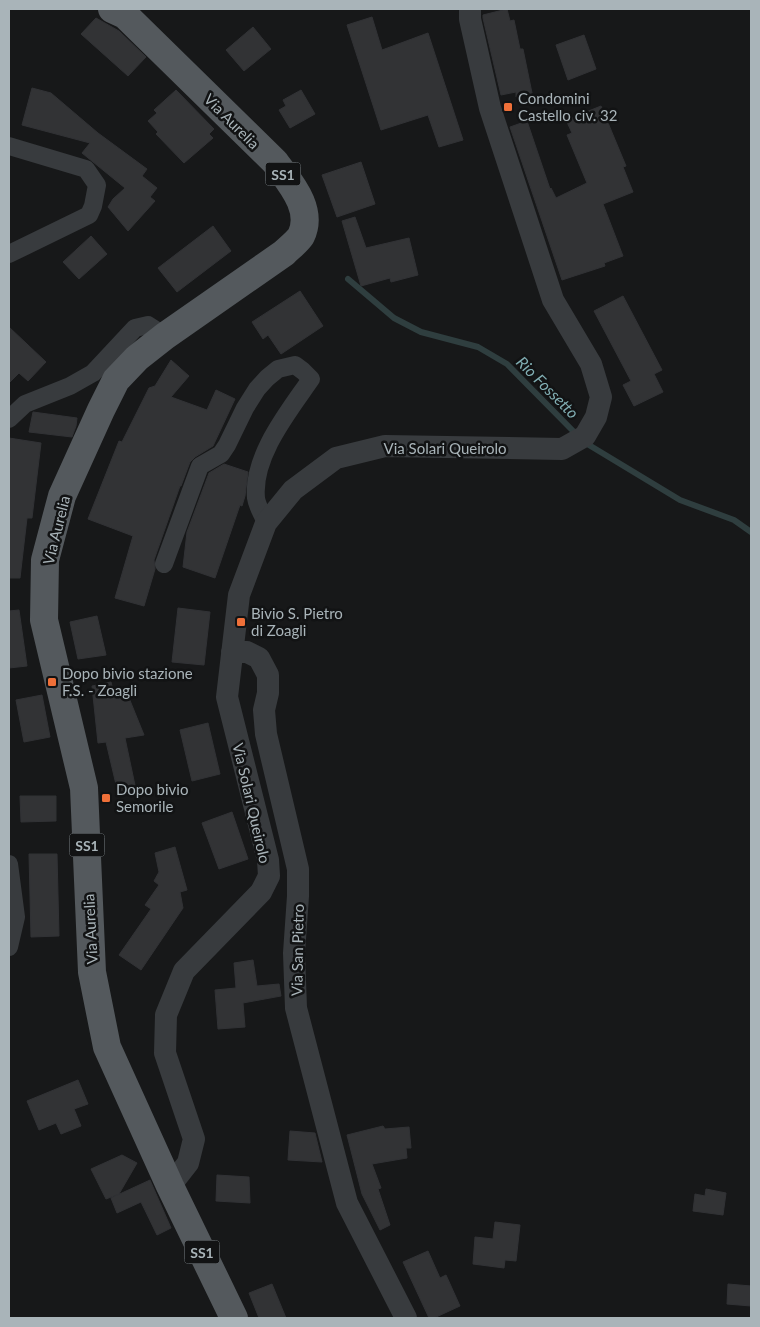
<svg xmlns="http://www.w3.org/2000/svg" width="760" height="1327" viewBox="0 0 760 1327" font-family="Lato,sans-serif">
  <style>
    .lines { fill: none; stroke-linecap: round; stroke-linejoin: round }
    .stream { stroke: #2f3e3f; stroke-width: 6 }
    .building { fill: #323335; stroke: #313235 }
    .minor { stroke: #383b3e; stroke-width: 18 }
    .tertiary { stroke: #383b3e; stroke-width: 22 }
    .primary { stroke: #54595d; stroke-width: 28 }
    .poi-dot { fill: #ef7039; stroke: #121314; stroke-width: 2 }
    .labels { text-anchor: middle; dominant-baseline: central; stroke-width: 5; stroke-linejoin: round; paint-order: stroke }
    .shield { fill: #121314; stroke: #7c8488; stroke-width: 1 }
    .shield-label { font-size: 14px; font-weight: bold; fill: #a9b4b9 }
    .poi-label { font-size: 15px; fill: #a9b4b9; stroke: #121314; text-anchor: start }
    .street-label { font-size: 15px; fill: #a9b4b9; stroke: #121314 }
    .water-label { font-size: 16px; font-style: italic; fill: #81aeb3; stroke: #121314 }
  </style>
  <rect width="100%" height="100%" fill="#171819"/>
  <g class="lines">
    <path class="stream" d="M 348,279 L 394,318 L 421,332 L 478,347 L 507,364 L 577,435
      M 584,442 L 680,500 L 734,520 L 751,532"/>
  </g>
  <path class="building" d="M 507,9 L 510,21 L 514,20 L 520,49 L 523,49 L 532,93 L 516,97 L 516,92 L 501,95 L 483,18 L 483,15 Z
    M 372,17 L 382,50 L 428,33 L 463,140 L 439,147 L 428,115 L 381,130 L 347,25 Z
    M 96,18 L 119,31 L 146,57 L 128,76 L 81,34 Z
    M 253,27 L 271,49 L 244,71 L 226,50 Z
    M 584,35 L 596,69 L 568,80 L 556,45 Z
    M 32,88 L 51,93 L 98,133 L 147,169 L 142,176 L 157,188 L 150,197 L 155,201 L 128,231 L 108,207 L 113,199 L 125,188 L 82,153 L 90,143 L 22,125 Z
    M 176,90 L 214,129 L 209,134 L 213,138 L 184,163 L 156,134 L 158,132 L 148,121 L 157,113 L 154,110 Z
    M 301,90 L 315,114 L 290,128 L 279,110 L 286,106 L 283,100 Z
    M 601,106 L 626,166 L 623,167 L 633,192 L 603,204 L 623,256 L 604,263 L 605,266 L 562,280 L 510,127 L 527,121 L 550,189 L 551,188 L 556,198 L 587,183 L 567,135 L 572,133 L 566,120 Z
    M 361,162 L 375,204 L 337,217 L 322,175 Z
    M 355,217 L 366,248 L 409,238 L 418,275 L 391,282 L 390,278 L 361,286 L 342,221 Z
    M 213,226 L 231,251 L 177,292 L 158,268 Z
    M 91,236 L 107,254 L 79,279 L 63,262 Z
    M 300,291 L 323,326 L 281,354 L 268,335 L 263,339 L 252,322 Z
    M 623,296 L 662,370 L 654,374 L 663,392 L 634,406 L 623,385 L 631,381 L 594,311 Z
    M 9,327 L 46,362 L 28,381 L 19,373 L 9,383 Z
    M 171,360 L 189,376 L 171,397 L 207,410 L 216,390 L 235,399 L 213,446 L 195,457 L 190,462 L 181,486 L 180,486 L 154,560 L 155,569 L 144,606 L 115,598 L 133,536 L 88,519 L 119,441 L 122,442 L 149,388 L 155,386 Z
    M 33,412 L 77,418 L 76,426 L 72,437 L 29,432 Z
    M 9,438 L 41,443 L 32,518 L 27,518 L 20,578 L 9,578 Z
    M 224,464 L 248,472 L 245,496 L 242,506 L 240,505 L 215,578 L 183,567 L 187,532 L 209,473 Z
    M 178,608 L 210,612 L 204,665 L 172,662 Z
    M 19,610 L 27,666 L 9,668 L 9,611 Z
    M 97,616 L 106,655 L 78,659 L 70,622 Z
    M 111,682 L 115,699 L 129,698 L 144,735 L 125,738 L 136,790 L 118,793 L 106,742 L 98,743 L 92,686 Z
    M 42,695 L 50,737 L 24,742 L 16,700 Z
    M 208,723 L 220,774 L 192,781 L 180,730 Z
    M 20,796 L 56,796 L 56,821 L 21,822 Z
    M 232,812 L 248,859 L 219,869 L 202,823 Z
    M 175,847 L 187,890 L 180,892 L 183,908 L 141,970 L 119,955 L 151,909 L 145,905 L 159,885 L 154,881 L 159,872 L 155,853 Z
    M 29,854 L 57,854 L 59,936 L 31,937 Z
    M 253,960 L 257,986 L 279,984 L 281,996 L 243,1003 L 245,1027 L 218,1029 L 215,990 L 236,988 L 234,963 Z
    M 78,1080 L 88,1104 L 74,1109 L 81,1126 L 61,1134 L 56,1123 L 39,1130 L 27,1101 Z
    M 383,1126 L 385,1129 L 409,1127 L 411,1148 L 406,1148 L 407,1158 L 372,1164 L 381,1188 L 378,1189 L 390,1225 L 380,1230 L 362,1194 L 347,1135 Z
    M 290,1131 L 315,1133 L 322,1162 L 288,1160 Z
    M 122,1155 L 137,1163 L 119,1194 L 106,1199 L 91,1169 Z
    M 217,1175 L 249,1177 L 250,1203 L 216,1201 Z
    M 150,1180 L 171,1228 L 157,1235 L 141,1202 L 117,1213 L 111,1198 Z
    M 706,1189 L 726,1193 L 723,1215 L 693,1211 L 695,1194 L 705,1196 Z
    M 495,1222 L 520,1225 L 516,1261 L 505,1260 L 504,1268 L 473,1264 L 475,1237 L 493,1239 Z
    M 428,1251 L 440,1278 L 446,1275 L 460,1306 L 434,1318 L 429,1318 L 403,1262 Z
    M 272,1284 L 286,1318 L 259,1318 L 249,1293 Z
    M 728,1284 L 751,1286 L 751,1306 L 727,1304 Z"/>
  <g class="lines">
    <path class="minor" d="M 9,146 L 86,169 L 97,185 L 93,206 L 89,215 L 9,254
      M 9,419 L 25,404 L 70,386 L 93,373 L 135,328 L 148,325 L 165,336
      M 164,564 L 200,466 L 221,454 L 227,445 L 245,408 L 257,389 L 267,378 L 278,369 L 295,365 L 303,371 L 311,379 C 289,411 252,456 256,498 C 257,506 263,515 266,523
      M 9,864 L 16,917 L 9,947"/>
    <path class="tertiary" d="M 232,652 L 247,652 L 259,658 L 268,675 L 268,693 L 264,710 L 266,734 L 298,869 L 298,896 L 294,953 L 296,1008 L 347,1203 L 406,1318
      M 170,1186 L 188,1163 L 194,1139 L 165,1053 L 166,1015 L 184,971 L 261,892 L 269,876 L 268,860 L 227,697 L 239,595 L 266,523 L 293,490 L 336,458 L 385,446 L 562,449 L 585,436 L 596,417 L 601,397 L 591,364 L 553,300 L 490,108 L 470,19 L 470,9"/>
    <path class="primary" d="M 112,9 L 125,15 L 275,162 C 290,183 314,209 301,236 C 297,242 289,248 284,253 L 165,336 L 137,358 L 116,380 L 101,410 L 62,496 L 45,560 L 44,620 L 84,788 L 92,972 L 107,1047 L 170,1186 L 234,1318"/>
  </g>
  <g class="poi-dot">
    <rect x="503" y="102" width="10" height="10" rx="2.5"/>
    <rect x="236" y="617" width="10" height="10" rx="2.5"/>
    <rect x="47" y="677" width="10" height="10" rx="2.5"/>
    <rect x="101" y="793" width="10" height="10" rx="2.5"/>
  </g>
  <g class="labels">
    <g class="shield">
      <rect x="265.5" y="162.5" width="35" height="23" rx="4"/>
      <rect x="69.5" y="833.5" width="35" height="23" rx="4"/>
      <rect x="184.5" y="1240.5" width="35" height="23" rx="4"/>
    </g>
    <g class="shield-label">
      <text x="283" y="174">SS1</text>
      <text x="87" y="845">SS1</text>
      <text x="202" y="1252">SS1</text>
    </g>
    <g class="poi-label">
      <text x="518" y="98">Condomini<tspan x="518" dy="17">Castello civ. 32</tspan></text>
      <text x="251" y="613">Bivio S. Pietro<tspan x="251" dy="17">di Zoagli</tspan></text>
      <text x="62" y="673">Dopo bivio stazione<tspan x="62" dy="17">F.S. - Zoagli</tspan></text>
      <text x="116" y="789">Dopo bivio<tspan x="116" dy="17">Semorile</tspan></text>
    </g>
    <g class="street-label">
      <text transform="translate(232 121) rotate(45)">Via Aurelia</text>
      <text x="445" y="448">Via Solari Queirolo</text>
      <text transform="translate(56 530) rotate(-76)">Via Aurelia</text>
      <text transform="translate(252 803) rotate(77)">Via Solari Queirolo</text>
      <text transform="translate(90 929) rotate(-93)">Via Aurelia</text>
      <text transform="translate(297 950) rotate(-89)">Via San Pietro</text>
    </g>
    <g class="water-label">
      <text transform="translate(548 387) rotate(45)">Rio Fossetto</text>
    </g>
  </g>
  <rect width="760" height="1327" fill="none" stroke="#a9b4b9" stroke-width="20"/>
</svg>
